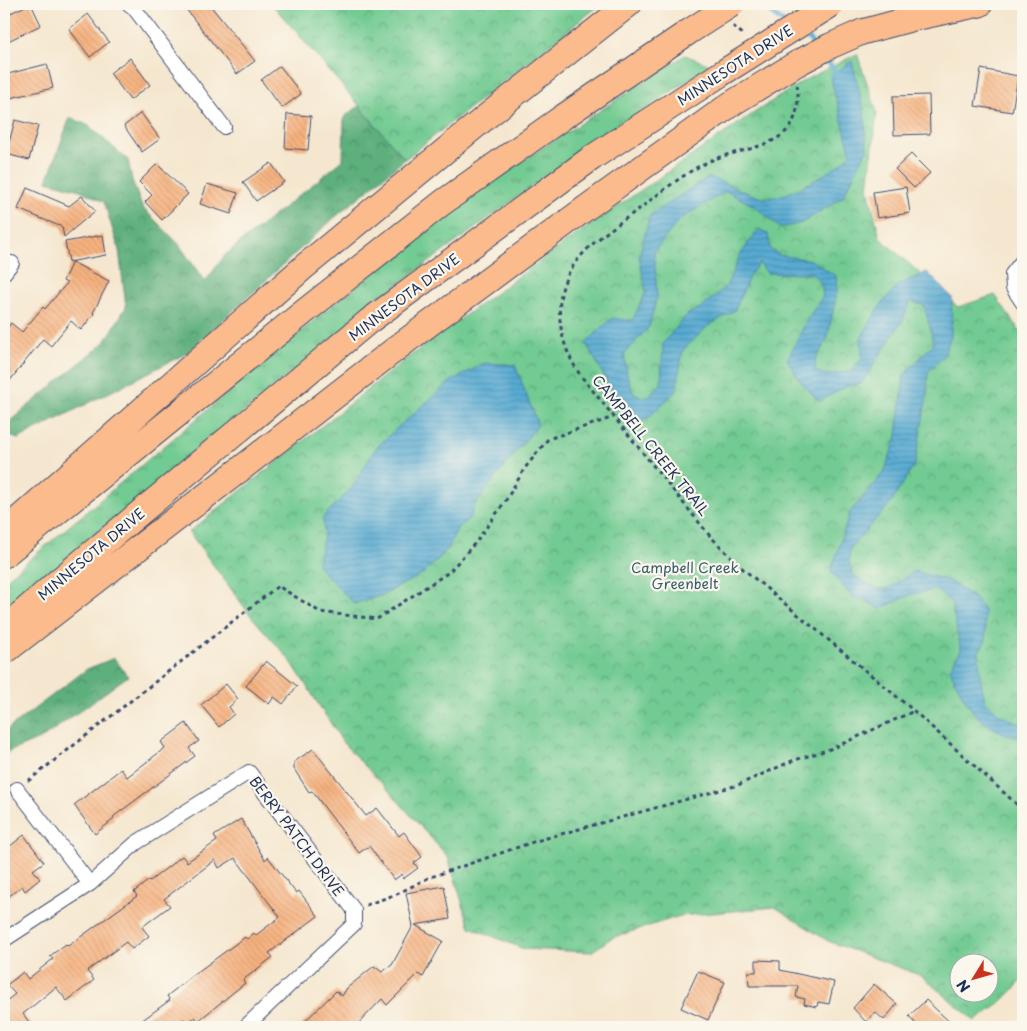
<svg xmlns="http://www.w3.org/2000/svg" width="1027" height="1031" viewBox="0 0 1027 1031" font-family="'Playpen Sans',sans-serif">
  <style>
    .grass { fill: url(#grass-tufts); stroke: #467d78 }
    .forest { fill: url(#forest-crowns); stroke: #3c6f6d }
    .park { fill: url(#park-crowns); stroke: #467d78; fill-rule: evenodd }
    .water { fill: url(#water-rules); stroke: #396c98 }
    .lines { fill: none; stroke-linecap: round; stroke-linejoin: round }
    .stream { stroke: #57aad2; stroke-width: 5 }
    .building { fill: url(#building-back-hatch) }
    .minor-casing { stroke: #3c4b6f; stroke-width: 16 }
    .motorway-casing { stroke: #3c4b6f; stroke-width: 27 }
    .path { stroke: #3c4b6f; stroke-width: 3; stroke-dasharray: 4 4; stroke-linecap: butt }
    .minor { stroke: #fff; stroke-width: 14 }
    .motorway { stroke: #fbbb8c; stroke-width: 25 }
    .motorway-bridge-casing { stroke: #3c4b6f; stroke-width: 27; stroke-linecap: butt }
    .motorway-bridge { stroke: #fbbb8c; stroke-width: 25 }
    .labels { text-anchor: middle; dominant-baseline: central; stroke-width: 4.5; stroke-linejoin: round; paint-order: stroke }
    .street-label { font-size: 14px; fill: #1b2f5e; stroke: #fbf7ec }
    .park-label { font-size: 14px; fill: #355e6e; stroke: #fbf7ec }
  </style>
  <defs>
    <pattern id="grass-tufts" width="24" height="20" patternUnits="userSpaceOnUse" patternTransform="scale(1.25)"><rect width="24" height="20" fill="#72cb92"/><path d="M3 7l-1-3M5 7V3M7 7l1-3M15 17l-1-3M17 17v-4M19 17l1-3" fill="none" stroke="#5da57a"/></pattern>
    <pattern id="forest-crowns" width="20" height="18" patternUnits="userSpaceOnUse" patternTransform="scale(1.25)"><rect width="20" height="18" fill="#5daf7c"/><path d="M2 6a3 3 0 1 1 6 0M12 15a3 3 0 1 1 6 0" fill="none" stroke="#4c8f69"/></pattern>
    <pattern id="park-crowns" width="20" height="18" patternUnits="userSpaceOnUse" patternTransform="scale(1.25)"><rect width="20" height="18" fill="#72cb92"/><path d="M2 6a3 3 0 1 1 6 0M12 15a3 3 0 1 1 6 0" fill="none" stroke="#5da57a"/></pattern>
    <pattern id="water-rules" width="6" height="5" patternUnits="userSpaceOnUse" patternTransform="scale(1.25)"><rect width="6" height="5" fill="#57aad2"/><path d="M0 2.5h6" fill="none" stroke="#478bae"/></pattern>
    <pattern id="building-back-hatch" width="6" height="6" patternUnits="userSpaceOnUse" patternTransform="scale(1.25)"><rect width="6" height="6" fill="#f7b27f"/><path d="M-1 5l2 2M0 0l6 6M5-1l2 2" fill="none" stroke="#d39970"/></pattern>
  </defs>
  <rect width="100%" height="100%" fill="#fbf7ec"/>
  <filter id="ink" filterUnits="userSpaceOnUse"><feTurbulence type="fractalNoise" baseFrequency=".02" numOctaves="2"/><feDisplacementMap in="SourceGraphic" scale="10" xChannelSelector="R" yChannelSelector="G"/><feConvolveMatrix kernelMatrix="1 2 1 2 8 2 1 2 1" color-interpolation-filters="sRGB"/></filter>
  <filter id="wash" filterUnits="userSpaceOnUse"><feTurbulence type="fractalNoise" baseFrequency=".0096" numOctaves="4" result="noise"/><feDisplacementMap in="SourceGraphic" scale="20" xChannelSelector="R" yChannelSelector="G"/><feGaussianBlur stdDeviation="1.12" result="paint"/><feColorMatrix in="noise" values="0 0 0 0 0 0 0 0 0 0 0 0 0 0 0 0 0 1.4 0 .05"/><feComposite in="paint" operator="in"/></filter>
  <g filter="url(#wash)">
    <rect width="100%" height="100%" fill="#f5e7cf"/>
    <path class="grass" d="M 685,55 L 710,65 L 535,184 L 381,297 L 4,613 L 4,581 L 325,311 L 489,183 Z"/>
    <path class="forest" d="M 359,106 L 405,159 L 334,218 L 187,353 L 18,439 L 4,434 L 4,426 L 105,342 L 126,307 L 119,250 L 104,202 L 80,190 L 47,181 L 70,117 L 89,126 L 128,160 L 132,180 L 142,207 L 178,243 L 205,282 L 225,255 L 343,160 L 344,117 Z
      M 114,658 L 128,676 L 44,737 L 4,754 L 4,732 L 87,669 Z"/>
    <path class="park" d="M 272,4 L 601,4 L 405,159 Z
      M 857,54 L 877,112 L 868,188 L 880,238 L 958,307 L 995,295 L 1023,336 L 1023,980 L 997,1006 L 975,1021 L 922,976 L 828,941 L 775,907 L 680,916 L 611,938 L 591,952 L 524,949 L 470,927 L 448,857 L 390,792 L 344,744 L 290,660 L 251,616 L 189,532 L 411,355 L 570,239 L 757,111 L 803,81 ZM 960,964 L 990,964 L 990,994 L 960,994 Z"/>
    <path class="water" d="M 852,61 L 864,111 L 867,149 L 843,197 L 802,223 L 780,228 L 756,207 L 726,191 L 679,220 L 654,252 L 657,297 L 649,327 L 624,354 L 627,374 L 633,393 L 646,398 L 661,384 L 663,343 L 688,314 L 704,306 L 727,285 L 740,255 L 759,229 L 768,234 L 770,249 L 779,255 L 811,260 L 836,276 L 837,292 L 827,340 L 815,360 L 816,372 L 826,375 L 853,371 L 862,358 L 861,338 L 880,306 L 898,285 L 927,272 L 952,297 L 951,337 L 943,357 L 928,372 L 927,396 L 915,464 L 891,503 L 850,548 L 849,562 L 853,575 C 886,596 884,592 914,571 L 949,581 L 973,597 L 984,610 L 986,640 L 979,651 L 980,676 L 985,701 L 999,714 L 1018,723 L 1023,722 L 1023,738 C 1011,737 990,728 980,719 C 968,708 955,683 950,668 L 961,650 L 951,602 L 936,590 L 912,594 L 880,609 L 863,599 L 855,601 L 831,571 L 850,512 L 884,473 L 897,436 L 904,375 L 933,344 L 930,327 L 924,306 L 911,301 L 903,319 L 862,383 L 848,386 L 819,401 L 801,382 L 787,360 L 808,318 L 823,296 L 821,284 L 812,273 L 805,274 L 767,273 L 759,263 L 750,275 L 735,310 L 708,326 L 683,350 L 676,391 L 648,418 L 630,423 L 586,343 L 612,318 L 632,321 L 646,292 L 639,256 L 650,215 L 709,177 C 724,182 749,195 763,198 C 784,201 838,169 851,154 L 830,76 Z
      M 485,363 L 515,365 L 538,425 L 513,455 L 475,505 L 469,519 L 457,528 L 448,549 L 424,573 L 383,595 L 354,604 L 317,565 L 324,535 L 323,517 L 351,489 L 376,448 L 397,428 L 451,381 Z"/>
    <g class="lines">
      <path class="stream" d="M 758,4 L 786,24
        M 799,33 L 809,39 L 815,47
        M 824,57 L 839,76"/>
    </g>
    <g id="blocks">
      <path class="building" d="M 30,4 L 31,4 L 41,25 L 4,43 L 4,16 Z
        M 182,4 L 209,4 L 255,61 L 237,74 Z
        M 88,14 L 109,42 L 90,57 L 69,29 Z
        M 130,58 L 150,85 L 130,100 L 110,73 Z
        M 47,64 L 53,88 L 6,99 L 4,89 L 4,75 Z
        M 280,66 L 301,94 L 282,108 L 261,80 Z
        M 981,69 L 1018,76 L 1012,112 L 975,106 Z
        M 929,95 L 930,134 L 894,135 L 893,96 Z
        M 141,113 L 160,139 L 142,152 L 124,126 Z
        M 287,114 L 311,116 L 308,150 L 285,148 Z
        M 15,120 L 38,126 L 29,160 L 6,154 Z
        M 911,154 L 930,173 L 914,188 L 895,169 Z
        M 271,163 L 284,182 L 256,201 L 243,182 Z
        M 157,164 L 188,194 L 162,220 L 145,202 L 152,195 L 139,182 Z
        M 207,184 L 238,193 L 231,214 L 200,204 Z
        M 906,187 L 910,213 L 877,218 L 873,192 Z
        M 27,188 L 69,206 L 82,196 L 95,211 L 64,237 L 62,227 L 18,209 Z
        M 103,235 L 106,255 L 69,262 L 65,242 Z
        M 72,262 L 109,281 L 93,313 L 94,314 L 81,330 L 71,321 L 51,346 L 43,339 L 4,388 L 4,332 L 11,323 L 22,332 L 43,307 L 45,309 L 67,283 L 63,281 Z
        M 266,661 L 297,686 L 283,704 L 274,697 L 269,704 L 246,686 Z
        M 226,684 L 238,699 L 229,707 L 234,714 L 219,727 L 201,705 Z
        M 186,723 L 199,741 L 189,748 L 195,756 L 113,817 L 114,819 L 95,834 L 74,805 L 121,769 L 127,777 L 165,748 L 161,742 Z
        M 313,749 L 366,816 L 377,808 L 399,836 L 404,832 L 422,857 L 414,863 L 418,868 L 403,879 L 402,874 L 394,880 L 369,846 L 359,853 L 312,791 L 309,792 L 294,769 L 294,762 Z
        M 241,819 L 265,860 L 268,857 L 296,893 L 299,891 L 318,916 L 269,953 L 273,957 L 243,980 L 245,983 L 198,1021 L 195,1017 L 187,1023 L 184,1019 L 173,1027 L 133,1027 L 170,1000 L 167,996 L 192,976 L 245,937 L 247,939 L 254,933 L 256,935 L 280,917 L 235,858 L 219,868 L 215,860 L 164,899 L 170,906 L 142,927 L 149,936 L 132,949 L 126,942 L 87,971 L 94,980 L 67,1001 L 56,987 L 23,1014 L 33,1027 L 4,1027 L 4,1003 L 15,994 L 7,985 L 23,972 L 28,979 L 53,959 L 50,956 L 66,944 L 68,946 L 137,896 L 134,892 L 149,880 L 150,881 L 182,856 L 187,862 L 217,841 L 214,836 Z
        M 24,835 L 44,862 L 33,870 L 40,879 L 25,891 L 22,886 L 4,900 L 4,851 Z
        M 444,886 L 450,919 L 415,925 L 443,941 L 423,977 L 418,974 L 387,1005 L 382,999 L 355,1027 L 299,1027 L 336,991 L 342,996 L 347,988 L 374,966 L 382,972 L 392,965 L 413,926 L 406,893 Z
        M 756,960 L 780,961 L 780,970 L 834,982 L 829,1004 L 818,1002 L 817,1007 L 804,1004 L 805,999 L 796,997 L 798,986 L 749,986 L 748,972 L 756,972 Z
        M 698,971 L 725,982 L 708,1020 L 681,1008 Z
        M 874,984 L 897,1004 L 884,1020 L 875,1012 L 866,1022 L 853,1008 Z
        M 926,1000 L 955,1027 L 918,1027 L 909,1016 Z"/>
    </g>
  </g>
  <g filter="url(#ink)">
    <use href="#blocks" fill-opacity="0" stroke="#3c4b6f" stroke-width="1"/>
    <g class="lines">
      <g class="minor-casing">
        <path id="minor" d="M 129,4 L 134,8 L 224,127
          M 1023,260 L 1012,274 L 1013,288 L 1023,303
          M 4,273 L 12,263
          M 17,789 L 90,884
          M 4,940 L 90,884 L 136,843 L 249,772 L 354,910 L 354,924 L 245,1027"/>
      </g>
      <g class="motorway-casing">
        <path id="motorway" d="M 862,32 L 914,18 L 980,4
          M 4,532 L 305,266 L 486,117 L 629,4
          M 4,555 L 304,312 L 442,203 L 563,117 L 687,33
          M 4,629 L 62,578 L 369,321 L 593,157 L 719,75
          M 4,652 L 406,341 L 586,208 L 731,104"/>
      </g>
      <path class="path" d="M 733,26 L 745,36
        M 797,85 C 800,102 797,123 783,134 C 765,149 733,151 712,160 C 688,170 660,193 639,209 C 599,238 554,264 560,320 C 562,341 569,359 581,376 L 710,536 L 742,568 L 914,711 L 1023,810
        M 28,781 L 278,586 L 320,612 L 377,619 L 449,572 L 476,542 L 506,500 L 525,468 L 548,439 L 614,417
        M 366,905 L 397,894 L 428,878 L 536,841 L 738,785 L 792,761 L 833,748 L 914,711"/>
      <use href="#minor" class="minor"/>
      <use href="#motorway" class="motorway"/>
      <g class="motorway-bridge-casing">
        <path id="motorway-bridge" d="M 687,33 L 732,4
          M 719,75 L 832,4
          M 731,104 L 796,64 L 830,46 L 862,32"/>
      </g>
      <use href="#motorway-bridge" class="motorway-bridge"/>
    </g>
  </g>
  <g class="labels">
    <g class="street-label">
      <text transform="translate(735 65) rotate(-33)">MINNESOTA DRIVE</text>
      <text transform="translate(404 297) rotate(-37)">MINNESOTA DRIVE</text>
      <text transform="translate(651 445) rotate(51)">CAMPBELL CREEK TRAIL</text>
      <text transform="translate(91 554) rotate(-40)">MINNESOTA DRIVE</text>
      <text transform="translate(297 836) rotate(53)">BERRY PATCH DRIVE</text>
    </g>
    <g class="park-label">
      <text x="685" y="567">Campbell Creek<tspan x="685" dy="16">Greenbelt</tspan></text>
    </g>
  </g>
  <rect width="1027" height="1031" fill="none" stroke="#fbf7ec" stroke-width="20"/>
  <g transform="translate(974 978) rotate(233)"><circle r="24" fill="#fbf7ec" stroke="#a1a7b3"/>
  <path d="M0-4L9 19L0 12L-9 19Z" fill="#c8321e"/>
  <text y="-8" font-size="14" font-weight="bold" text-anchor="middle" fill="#1b2f5e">N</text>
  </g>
</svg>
